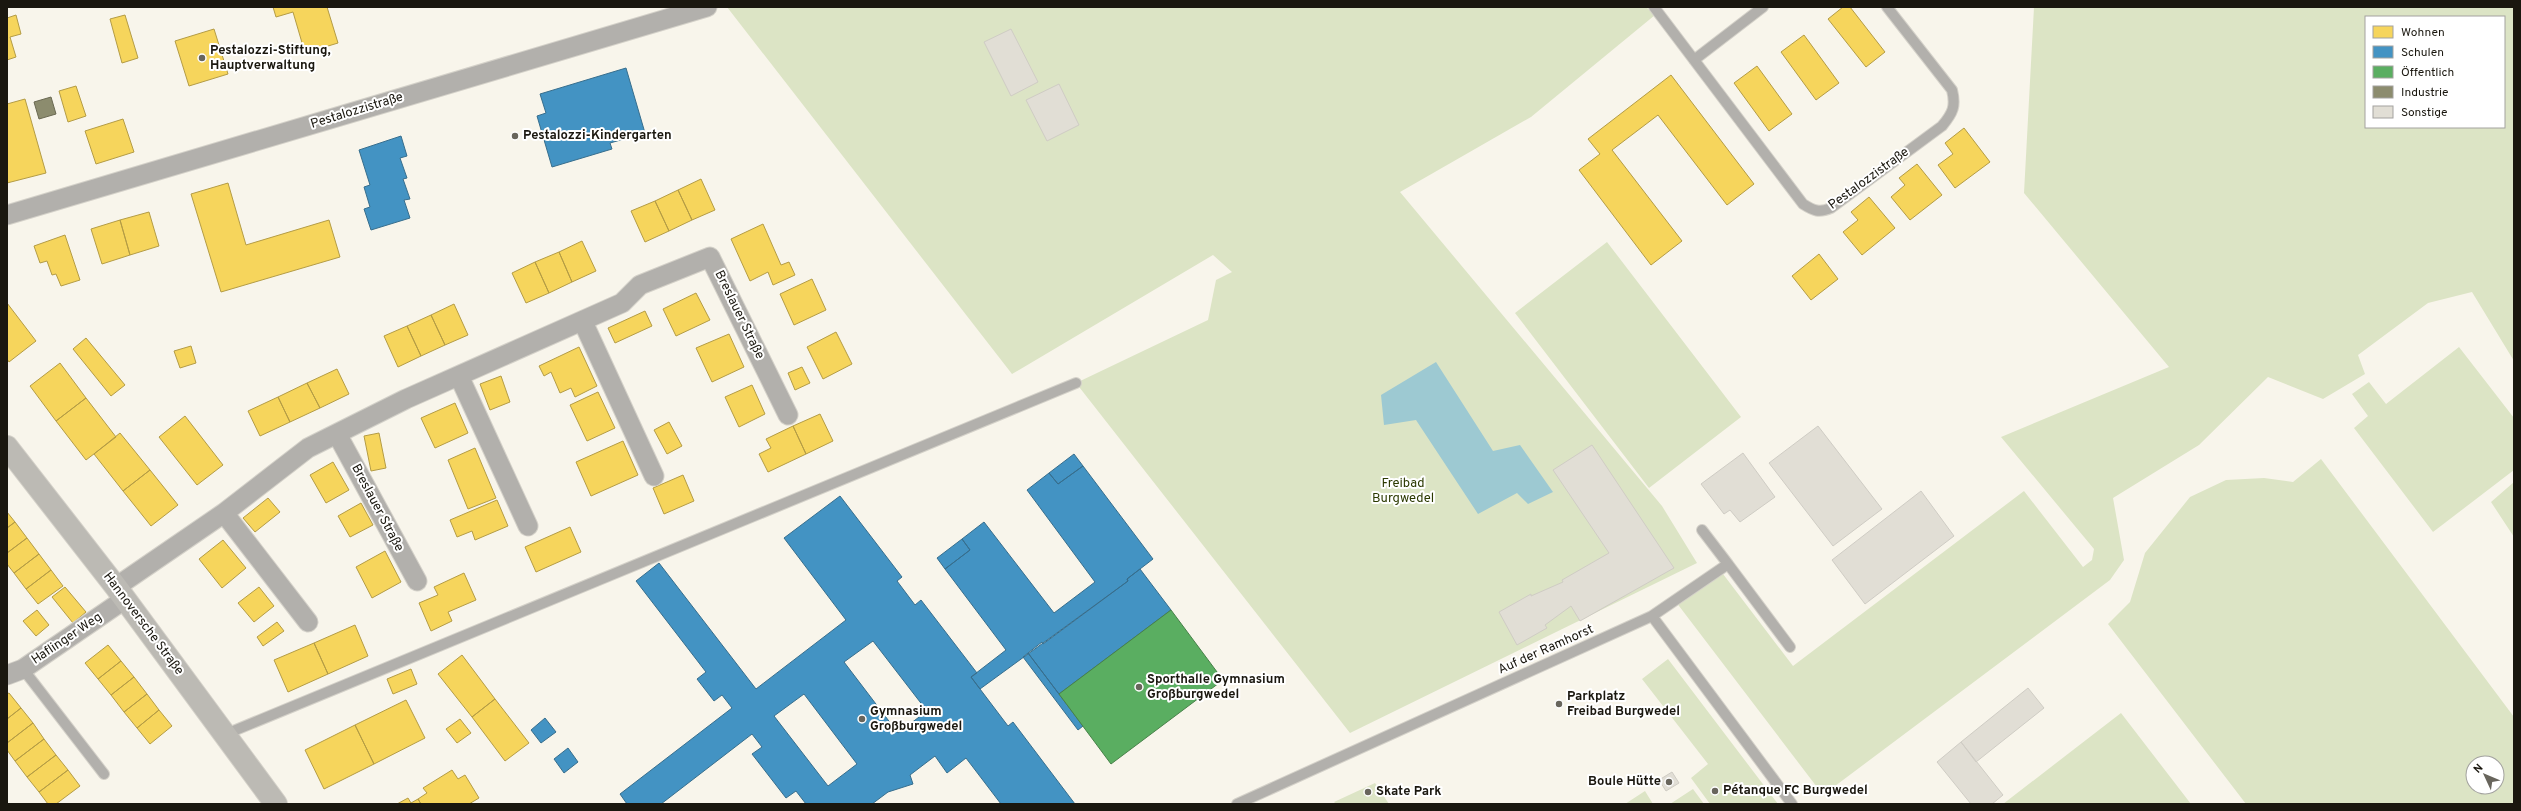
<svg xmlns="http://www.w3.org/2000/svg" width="2521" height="811" viewBox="0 0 2521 811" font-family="Overpass,sans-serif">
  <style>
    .green { fill: #dce4c5; fill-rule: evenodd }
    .water { fill: #9dc9d2 }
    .homes { fill: #f6d55c; stroke: #b49c45 }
    .schools { fill: #4393c3; stroke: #376e8d; fill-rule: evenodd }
    .public { fill: #5aae61; stroke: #478148 }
    .industry { fill: #8c8c6e; stroke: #6a6952 }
    .building { fill: #e1ded5; stroke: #cfccc4 }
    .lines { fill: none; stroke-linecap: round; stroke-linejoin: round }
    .service-casing { stroke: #d4d1c9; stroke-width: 12 }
    .minor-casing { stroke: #d4d1c9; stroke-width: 21 }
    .secondary-casing { stroke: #d4d1c9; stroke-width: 24 }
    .service { stroke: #b2b0ac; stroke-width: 10 }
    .minor { stroke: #b2b0ac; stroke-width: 19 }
    .secondary { stroke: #bcbab4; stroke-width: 22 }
    .poi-dot { fill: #68655c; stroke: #fff; stroke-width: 1.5 }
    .labels { text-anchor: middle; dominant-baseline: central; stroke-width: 4; stroke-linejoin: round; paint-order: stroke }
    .poi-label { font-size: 13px; font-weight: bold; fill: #1a170f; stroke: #fff; text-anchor: start }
    .street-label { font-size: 13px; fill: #1a170f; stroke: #fff }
    .park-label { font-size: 13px; fill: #2b3900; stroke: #fff }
  </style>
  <rect width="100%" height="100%" fill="#f8f5eb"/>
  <path class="green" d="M 727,7 L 1646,7 L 1655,15 L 1531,117 L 1400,192 L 1662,506 L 1697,563 L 1350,733 L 1076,383 L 1208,320 L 1216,280 L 1232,272 L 1213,255 L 1012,374 Z
    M 2034,7 L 2514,7 L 2514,361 L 2472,292 L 2428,303 L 2358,355 L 2365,374 L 2323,399 L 2268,377 L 2199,445 L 2113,498 L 2124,560 L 2110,580 L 1823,795 L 1676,602 L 1723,574 L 1793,666 L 2024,491 L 2083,567 L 2092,560 L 2094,549 L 2001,437 L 2169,367 L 2024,193 ZM 2366,17 L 2504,17 L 2504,127 L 2366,127 Z
    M 1607,242 L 1741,417 L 1649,488 L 1515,313 Z
    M 2459,347 L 2514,418 L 2514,470 L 2433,532 L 2354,428 L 2368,416 L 2352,394 L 2369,382 L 2386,404 Z
    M 2321,459 L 2514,717 L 2514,804 L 2246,804 L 2108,624 L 2130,602 L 2145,553 L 2190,497 L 2226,480 L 2264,478 L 2293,482 ZM 2473,763 L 2497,763 L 2497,787 L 2473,787 Z
    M 2514,482 L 2514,537 L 2491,502 Z
    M 1668,659 L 1778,804 L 1710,804 L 1691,778 L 1708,764 L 1642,679 Z
    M 2121,713 L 2191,804 L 2003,804 Z
    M 1375,783 L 1389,804 L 1336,804 L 1334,802 Z
    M 1693,789 L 1704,804 L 1670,804 Z
    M 1645,791 L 1653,804 L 1625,804 Z"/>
  <path class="water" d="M 1436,362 L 1493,451 L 1520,445 L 1553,492 L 1528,504 L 1517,493 L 1478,514 L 1416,420 L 1384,425 L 1381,395 Z"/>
  <path class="homes" d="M 273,7 L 327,7 L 338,43 L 305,53 L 293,12 L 276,17 Z
    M 1843,7 L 1850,7 L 1885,52 L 1866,67 L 1828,19 Z
    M 16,15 L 21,34 L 10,37 L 16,57 L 7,60 L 7,18 Z
    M 125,15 L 138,58 L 122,63 L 110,19 Z
    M 214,29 L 228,74 L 189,86 L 175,41 Z
    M 1804,35 L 1839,83 L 1816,100 L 1781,52 Z
    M 1757,66 L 1792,114 L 1769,131 L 1734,83 Z
    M 1671,75 L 1754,184 L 1727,205 L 1658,115 L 1612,150 L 1682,241 L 1651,265 L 1579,170 L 1600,154 L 1588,139 Z
    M 76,86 L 86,116 L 68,122 L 59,91 Z
    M 25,99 L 46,173 L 7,183 L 7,104 Z
    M 123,119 L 134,152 L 96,164 L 85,131 Z
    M 1964,128 L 1990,162 L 1955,188 L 1938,165 L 1953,154 L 1945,143 Z
    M 1917,164 L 1942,195 L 1910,220 L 1891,197 L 1905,185 L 1899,178 Z
    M 701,179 L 715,210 L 692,220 L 678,190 Z
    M 228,183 L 246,245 L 329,220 L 340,257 L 221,292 L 191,194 Z
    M 678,190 L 692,220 L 669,231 L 655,201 Z
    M 1869,197 L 1895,228 L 1862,255 L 1843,232 L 1858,220 L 1851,212 Z
    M 655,201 L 669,231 L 645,242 L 631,211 Z
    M 149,212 L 159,246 L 130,255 L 120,220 Z
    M 120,220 L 130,255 L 102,264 L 91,229 Z
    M 763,224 L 781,265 L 789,262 L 795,275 L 773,285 L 768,272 L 750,281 L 731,239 Z
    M 65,235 L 80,280 L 61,286 L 56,274 L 52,275 L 47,261 L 40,263 L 34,246 Z
    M 582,241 L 596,271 L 572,282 L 559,252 Z
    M 559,252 L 572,282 L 549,293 L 535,262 Z
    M 1819,254 L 1838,279 L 1811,300 L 1792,276 Z
    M 535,262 L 549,293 L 526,303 L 512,273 Z
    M 812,279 L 826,310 L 794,325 L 780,294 Z
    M 696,293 L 710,320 L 676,336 L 663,309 Z
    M 7,303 L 36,341 L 9,362 L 7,359 Z
    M 454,304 L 468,335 L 445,345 L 431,315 Z
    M 645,311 L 652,326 L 615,343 L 608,328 Z
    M 431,315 L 445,345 L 421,356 L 407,326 Z
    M 407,326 L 421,356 L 398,367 L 384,336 Z
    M 836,332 L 852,364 L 823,379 L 807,347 Z
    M 729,334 L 744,367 L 712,382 L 696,348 Z
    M 86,338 L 125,385 L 111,396 L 73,349 Z
    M 191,346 L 196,363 L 180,368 L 174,351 Z
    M 579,347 L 597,386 L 575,397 L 571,388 L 560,393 L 551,372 L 544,376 L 539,366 Z
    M 60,363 L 86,398 L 56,421 L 30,386 Z
    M 802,367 L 810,383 L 795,390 L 788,373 Z
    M 337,369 L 349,394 L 320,408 L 307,383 Z
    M 501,376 L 510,402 L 490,410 L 480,384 Z
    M 307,383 L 320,408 L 290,422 L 278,397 Z
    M 752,385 L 765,414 L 739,427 L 725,397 Z
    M 598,392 L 615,428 L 587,441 L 570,405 Z
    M 278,397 L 290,422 L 260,436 L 248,411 Z
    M 86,398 L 116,437 L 86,460 L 56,421 Z
    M 455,403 L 468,433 L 435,448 L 421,418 Z
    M 820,414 L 833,441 L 806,454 L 793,426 Z
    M 185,416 L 223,465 L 197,485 L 159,437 Z
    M 669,422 L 682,446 L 667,454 L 654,430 Z
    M 793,426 L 806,454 L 768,472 L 759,454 L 771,448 L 766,439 Z
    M 120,433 L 150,470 L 123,491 L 94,454 Z
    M 379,433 L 386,468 L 371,471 L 364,436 Z
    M 623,441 L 638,475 L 591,496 L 576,462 Z
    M 475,448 L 496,498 L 468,509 L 448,460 Z
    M 333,462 L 349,490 L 326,503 L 310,475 Z
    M 150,470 L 178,505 L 151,526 L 123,491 Z
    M 683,475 L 694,501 L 664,514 L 653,488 Z
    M 268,498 L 280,512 L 255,532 L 243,518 Z
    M 497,500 L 508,526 L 475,540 L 472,531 L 457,537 L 450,520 Z
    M 361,503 L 373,525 L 350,537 L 338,516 Z
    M 7,512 L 15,522 L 7,528 Z
    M 15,522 L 27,538 L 7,553 L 7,528 Z
    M 570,527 L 581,552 L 536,572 L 525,547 Z
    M 27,538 L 39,554 L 14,573 L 7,564 L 7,553 Z
    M 223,540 L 246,568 L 222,588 L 199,559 Z
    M 385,551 L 401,582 L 372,598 L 356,567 Z
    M 39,554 L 51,570 L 26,589 L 14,573 Z
    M 51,570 L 63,586 L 38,604 L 26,589 Z
    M 464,573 L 476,600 L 448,612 L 452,621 L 431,631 L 419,603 L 438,595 L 434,587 Z
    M 65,587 L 86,612 L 73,623 L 52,597 Z
    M 259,587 L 274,606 L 254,622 L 238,603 Z
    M 37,610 L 49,625 L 36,636 L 23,621 Z
    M 277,622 L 284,631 L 263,646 L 257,637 Z
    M 355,625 L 368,656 L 328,674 L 314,643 Z
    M 314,643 L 328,674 L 288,692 L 274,660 Z
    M 108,645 L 121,661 L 98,679 L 85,663 Z
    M 462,655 L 495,699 L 472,717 L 438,674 Z
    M 121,661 L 134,677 L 111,695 L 98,679 Z
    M 411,669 L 417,684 L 393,694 L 387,679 Z
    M 134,677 L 147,694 L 124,712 L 111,695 Z
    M 9,693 L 21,708 L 7,719 L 7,694 Z
    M 147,694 L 159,710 L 137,728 L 124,712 Z
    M 495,699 L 529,743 L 505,761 L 472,717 Z
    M 406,700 L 425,738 L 374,764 L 355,725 Z
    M 21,708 L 33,723 L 7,743 L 7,719 Z
    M 159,710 L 172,726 L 150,744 L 137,728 Z
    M 460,719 L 471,733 L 457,743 L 446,729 Z
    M 33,723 L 44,739 L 15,761 L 7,750 L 7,743 Z
    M 355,725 L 374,764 L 324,789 L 305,750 Z
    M 44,739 L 56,755 L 27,777 L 15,761 Z
    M 56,755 L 68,770 L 39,792 L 27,777 Z
    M 68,770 L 80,786 L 56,804 L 48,804 L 39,792 Z
    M 452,770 L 458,779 L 465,775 L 479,798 L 469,804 L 421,804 L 418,799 L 427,793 L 423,788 Z
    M 408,798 L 411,803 L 418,799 L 421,804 L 397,804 Z"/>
  <path class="schools" d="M 626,68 L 645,133 L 610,143 L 612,149 L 552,167 L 537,116 L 546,113 L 540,94 Z
    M 401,136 L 407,156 L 400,158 L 407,178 L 403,179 L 410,199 L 404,200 L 410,218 L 371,230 L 364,209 L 370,207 L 364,187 L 370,185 L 359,150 Z
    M 1074,454 L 1083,466 L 1058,484 L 1049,473 Z
    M 1083,466 L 1153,559 L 1127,579 L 1128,581 L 980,689 L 971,677 L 1006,650 L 945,569 L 970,550 L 962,539 L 984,522 L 1054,613 L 1095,582 L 1027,490 L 1049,473 L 1058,484 Z
    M 840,496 L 902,577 L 897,581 L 915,605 L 921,600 L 977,673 L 971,677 L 980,689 L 1008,726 L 1013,722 L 1075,804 L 1001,804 L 966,758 L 947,773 L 935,756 L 910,775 L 913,784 L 888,792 L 872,804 L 806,804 L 796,791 L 786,798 L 752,754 L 762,747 L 752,734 L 661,804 L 627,804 L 620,794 L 732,708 L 722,695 L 714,701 L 697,679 L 706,672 L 636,581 L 659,563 L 756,689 L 846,620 L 784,538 ZM 873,641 L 927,711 L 898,733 L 844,662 ZM 804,694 L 857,764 L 828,786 L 774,716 Z
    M 962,539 L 970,550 L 945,569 L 937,558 Z
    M 1140,569 L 1171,610 L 1059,694 L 1028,653 L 1042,642 L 1043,644 L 1128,581 L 1127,579 Z
    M 1028,653 L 1083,726 L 1078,730 L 1023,657 Z
    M 545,718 L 556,732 L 541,743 L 531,730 Z
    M 568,748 L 578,762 L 564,773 L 554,759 Z"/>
  <path class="public" d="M 1171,610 L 1223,680 L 1111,764 L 1059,694 Z"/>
  <path class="industry" d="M 51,97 L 56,114 L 39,119 L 34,102 Z"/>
  <path class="building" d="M 1011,29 L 1038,82 L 1011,96 L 984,42 Z
    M 1059,84 L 1079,125 L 1047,141 L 1026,100 Z
    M 1818,426 L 1882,509 L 1833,546 L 1769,463 Z
    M 1592,445 L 1674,568 L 1580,621 L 1571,606 L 1545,625 L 1547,628 L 1517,645 L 1499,612 L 1531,594 L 1531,596 L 1563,582 L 1562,580 L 1609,553 L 1553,470 Z
    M 1743,453 L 1775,497 L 1740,522 L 1730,510 L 1724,514 L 1701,484 Z
    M 1921,491 L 1954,536 L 1865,604 L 1832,560 Z
    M 2028,688 L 2044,708 L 1976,762 L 1961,742 Z
    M 1961,742 L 2003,795 L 1992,804 L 1971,804 L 1937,762 Z
    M 1672,772 L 1679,783 L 1666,791 L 1659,780 Z"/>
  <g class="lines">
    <g class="service-casing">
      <path id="service" d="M 1654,7 L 1803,204 C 1814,211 1819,213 1831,208 L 1942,126 C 1953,113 1956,106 1952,90 L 1887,7
        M 1694,60 L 1763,7
        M 1702,530 L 1728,564
        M 1652,616 L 1728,564 L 1790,647
        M 23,669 L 104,774
        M 226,734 L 1076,383
        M 1237,804 L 1652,616 L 1792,804"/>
    </g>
    <g class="minor-casing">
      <path id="minor" d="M 7,215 L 707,7
        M 583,322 L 654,476
        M 459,376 L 528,526
        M 337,434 L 417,581
        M 224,513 L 308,622
        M 116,587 L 224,513 L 308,448 L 406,399 L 622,303 L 640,285 L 710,257 L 788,415
        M 7,675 L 23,669 L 125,599"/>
    </g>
    <g class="secondary-casing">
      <path id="secondary" d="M 7,447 L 116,587 L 276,804"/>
    </g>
    <use href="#service" class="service"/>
    <use href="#minor" class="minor"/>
    <use href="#secondary" class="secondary"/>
  </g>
  <g class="poi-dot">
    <circle cx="202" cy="58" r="4"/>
    <circle cx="515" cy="136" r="4"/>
    <circle cx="1139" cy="687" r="4"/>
    <circle cx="1559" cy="704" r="4"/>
    <circle cx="862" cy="719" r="4"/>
    <circle cx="1669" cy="782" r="4"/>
    <circle cx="1715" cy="791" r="4"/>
    <circle cx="1368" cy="792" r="4"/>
  </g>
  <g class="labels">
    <g class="poi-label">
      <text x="210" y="51">Pestalozzi-Stiftung,<tspan x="210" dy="15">Hauptverwaltung</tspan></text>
      <text x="523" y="136">Pestalozzi-Kindergarten</text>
      <text x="1147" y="680">Sporthalle Gymnasium<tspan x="1147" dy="15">Großburgwedel</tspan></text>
      <text x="1567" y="697">Parkplatz<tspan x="1567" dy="15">Freibad Burgwedel</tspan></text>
      <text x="870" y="712">Gymnasium<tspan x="870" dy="15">Großburgwedel</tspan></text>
      <text x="1661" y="782" text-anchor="end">Boule Hütte</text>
      <text x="1723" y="791">Pétanque FC Burgwedel</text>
      <text x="1376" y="792">Skate Park</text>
    </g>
    <g class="street-label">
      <text transform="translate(357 111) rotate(-17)">Pestalozzistraße</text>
      <text transform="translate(1869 179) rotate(-36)">Pestalozzistraße</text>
      <text transform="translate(739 315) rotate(64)">Breslauer Straße</text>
      <text transform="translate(377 508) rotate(62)">Breslauer Straße</text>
      <text transform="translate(143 624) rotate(53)">Hannoversche Straße</text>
      <text transform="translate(67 639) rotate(-34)">Haflinger Weg</text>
      <text transform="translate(1546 650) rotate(-24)">Auf der Ramhorst</text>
    </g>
    <g class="park-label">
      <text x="1403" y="484">Freibad<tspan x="1403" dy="15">Burgwedel</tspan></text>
    </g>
  </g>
  <rect width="2521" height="811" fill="none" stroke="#1a170f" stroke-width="16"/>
  <rect x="2365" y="16" width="140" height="112" fill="#ffffff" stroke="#a3a29f"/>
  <rect x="2373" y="26" width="20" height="12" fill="#f6d55c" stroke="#a3a29f"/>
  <text x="2401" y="36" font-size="12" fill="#1a170f">Wohnen</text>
  <rect x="2373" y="46" width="20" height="12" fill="#4393c3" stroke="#a3a29f"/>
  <text x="2401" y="56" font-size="12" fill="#1a170f">Schulen</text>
  <rect x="2373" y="66" width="20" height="12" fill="#5aae61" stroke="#a3a29f"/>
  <text x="2401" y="76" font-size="12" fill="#1a170f">Öffentlich</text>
  <rect x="2373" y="86" width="20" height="12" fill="#8c8c6e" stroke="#a3a29f"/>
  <text x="2401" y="96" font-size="12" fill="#1a170f">Industrie</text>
  <rect x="2373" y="106" width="20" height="12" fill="#e1ded5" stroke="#a3a29f"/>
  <text x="2401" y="116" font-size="12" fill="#1a170f">Sonstige</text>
  <g transform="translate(2485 775) rotate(314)"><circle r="19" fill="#ffffff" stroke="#a3a29f"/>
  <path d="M0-3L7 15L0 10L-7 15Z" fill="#68655c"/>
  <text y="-6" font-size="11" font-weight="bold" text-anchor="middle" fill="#1a170f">N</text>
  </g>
</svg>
